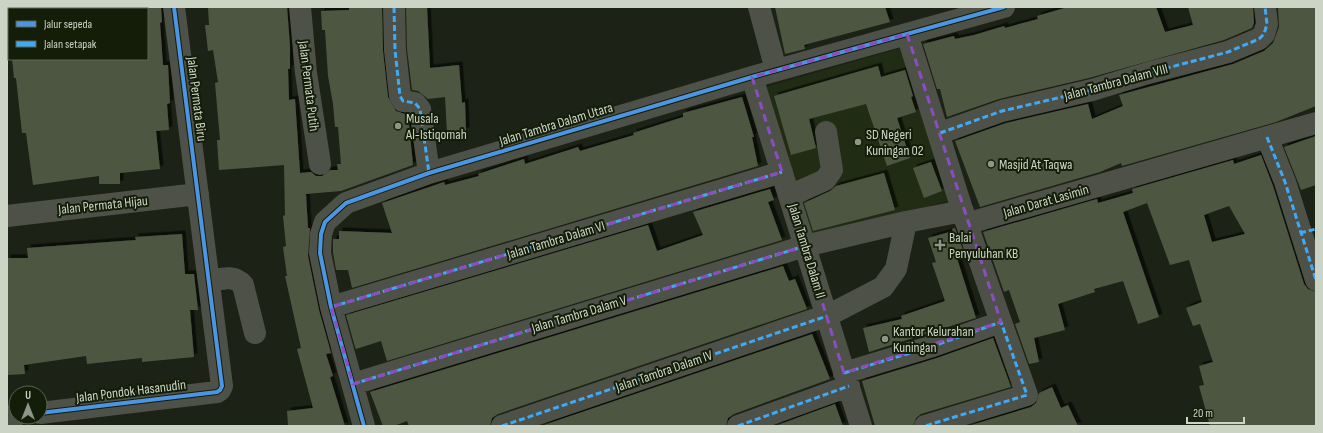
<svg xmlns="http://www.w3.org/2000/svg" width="1323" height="433" viewBox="0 0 1323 433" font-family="'Sofia Sans Condensed',sans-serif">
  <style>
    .built { fill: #202c13 }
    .building { fill: #4d5741; fill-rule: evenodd; filter: url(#shadow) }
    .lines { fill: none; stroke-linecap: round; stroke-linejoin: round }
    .minor { stroke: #4d5148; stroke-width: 22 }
    .quiet { stroke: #3fa9f5; stroke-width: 3; stroke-dasharray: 6 3; stroke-linecap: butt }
    .cycleway-casing { stroke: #131d08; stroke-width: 6 }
    .cycleway { stroke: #4d94e3; stroke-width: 4 }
    .marked { fill: none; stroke: #8b4ec0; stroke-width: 3; stroke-dasharray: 8 5; stroke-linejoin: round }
    .poi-dot { fill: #8e9688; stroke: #131d08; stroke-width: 1.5 }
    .labels { text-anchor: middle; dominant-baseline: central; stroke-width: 4; stroke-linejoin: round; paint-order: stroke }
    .street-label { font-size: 14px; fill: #ccd4c6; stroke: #131d08 }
    .poi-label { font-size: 14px; fill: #ccd4c6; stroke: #131d08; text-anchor: start }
  </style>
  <defs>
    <filter id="shadow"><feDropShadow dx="3.5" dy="-3.5" stdDeviation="0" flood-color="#0009"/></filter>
  </defs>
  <rect width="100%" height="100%" fill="#1c2216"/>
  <path class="built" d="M 901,48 L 956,198 L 809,243 L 766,87 Z"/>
  <path class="building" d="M 147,7 L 161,7 L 162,22 L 160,23 L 163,65 L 168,65 L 170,103 L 167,104 L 169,130 L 156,131 L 160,169 L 120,173 L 120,184 L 99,184 L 99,176 L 33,185 L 26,133 L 22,133 L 16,78 L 14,78 L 12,59 L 147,59 Z
    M 208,7 L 287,7 L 290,46 L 290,69 L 288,69 L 289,100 L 295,99 L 300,173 L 311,172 L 316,176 L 322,176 L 330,170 L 338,170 L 337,164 L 341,164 L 338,127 L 335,127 L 333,104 L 328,76 L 325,30 L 322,30 L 321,11 L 349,10 L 349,7 L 382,7 L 383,51 L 388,97 L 396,111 L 408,115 L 413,165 L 341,191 L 306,194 L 308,228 L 310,228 L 308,256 L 319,310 L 331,353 L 326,354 L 333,376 L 330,377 L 345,426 L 288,426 L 287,411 L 313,408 L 297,349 L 301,348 L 285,276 L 287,276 L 283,247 L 286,246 L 283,216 L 285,215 L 284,165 L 219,170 L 217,140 L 220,140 L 215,83 L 218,82 L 213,50 L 208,51 L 205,25 L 209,25 Z
    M 406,7 L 427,7 L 430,68 L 459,65 L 462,103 L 465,102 L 466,131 L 447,133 L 445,97 L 428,99 L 418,91 L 412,90 L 407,49 Z
    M 775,7 L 885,7 L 890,22 L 804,45 L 805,49 L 785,54 Z
    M 1068,7 L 1156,7 L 1165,32 L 1193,25 L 1188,7 L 1253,7 L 1254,23 L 1252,28 L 1224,40 L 1089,78 L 999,99 L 947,117 L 940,89 L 937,89 L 923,44 L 954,36 L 955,39 L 974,35 L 1004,26 L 1005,28 L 1038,19 L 1037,16 Z
    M 1278,7 L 1316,7 L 1316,106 L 1276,122 L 1122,166 L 1121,163 L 1100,172 L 980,207 L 955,141 L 1006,123 L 1088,104 L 1092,119 L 1123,106 L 1119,95 L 1233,64 L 1264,51 L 1273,43 L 1279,27 Z
    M 878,66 L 881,77 L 905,70 L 913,96 L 911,97 L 916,112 L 897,118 L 910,158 L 887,166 L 866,104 L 809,119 L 816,148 L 791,155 L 774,96 Z
    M 742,97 L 754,137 L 752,137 L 758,166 L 352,288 L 348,270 L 336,270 L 333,252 L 333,239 L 339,239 L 339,231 L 392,233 L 382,203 L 444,182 L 445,185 L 479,176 L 478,174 L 524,159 L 525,164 L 578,147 L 580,151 L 634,135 L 633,133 L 683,117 L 683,113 Z
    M 1316,136 L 1316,185 L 1301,190 L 1284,147 Z
    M 1261,155 L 1273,186 L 1304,284 L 1308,289 L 1316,292 L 1316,426 L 1210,426 L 1199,386 L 1204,385 L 1199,366 L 1213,362 L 1200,324 L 1193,326 L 1186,308 L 1202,302 L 1189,260 L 1170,265 L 1147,203 L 1123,212 L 1159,317 L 1138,324 L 1123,281 L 1094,289 L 1095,292 L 1058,304 L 1065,330 L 1034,338 L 1039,362 L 1029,364 L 1015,324 L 1020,322 L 1009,290 L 1004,292 L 983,232 L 1097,199 L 1098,203 L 1133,193 L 1132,189 L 1233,160 L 1234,164 ZM 1229,206 L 1245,234 L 1212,242 L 1204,215 Z
    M 931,162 L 942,191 L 924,198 L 913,168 Z
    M 884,173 L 895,210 L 813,231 L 804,203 L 830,191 L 836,186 Z
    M 770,189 L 774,200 L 768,202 L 782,240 L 387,361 L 381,341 L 356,349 L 355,347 L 346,315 L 648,225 L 657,251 L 703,235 L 693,212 Z
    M 955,228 L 963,250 L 955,252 L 976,318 L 869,352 L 863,328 L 902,319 L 901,316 L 945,301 L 932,263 L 936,262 L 928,238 L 953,231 L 952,229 Z
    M 182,234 L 185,274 L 194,274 L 198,310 L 190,310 L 194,357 L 142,362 L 142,358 L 87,364 L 86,356 L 24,365 L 25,374 L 7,375 L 7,258 L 28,258 L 27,248 L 136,240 L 135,237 Z
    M 783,266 L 789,281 L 795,279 L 807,309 L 498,414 L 492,418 L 490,426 L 409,426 L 407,421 L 394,426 L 383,426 L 370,392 Z
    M 812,334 L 830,379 L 734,414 L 728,418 L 726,426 L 541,426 Z
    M 993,338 L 1011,387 L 921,414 L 916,418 L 913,426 L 875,426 L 862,381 L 937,358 Z
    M 1052,387 L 1061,408 L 1068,405 L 1078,426 L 968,426 L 1031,407 L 1036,403 L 1039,393 Z
    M 835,404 L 843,426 L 775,426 Z"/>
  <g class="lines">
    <path class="minor" d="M 300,7 L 306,73 L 320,164
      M 394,7 L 395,50 L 400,96 L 403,101 L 415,103 L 420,109 L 429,173
      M 759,7 L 776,70
      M 907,34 L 966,222 L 969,223 L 1316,123
      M 752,77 L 861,426
      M 940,133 L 1002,111 L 1092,90 L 1148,73 L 1228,52 L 1259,39 L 1264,34 L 1267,24 L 1265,7
      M 1267,137 L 1285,182 L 1316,280
      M 789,196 L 825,180 L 832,170 L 826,132
      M 7,216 L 198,194
      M 966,222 L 1001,322
      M 209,281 C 221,279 234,274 243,285 L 255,333
      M 331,307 L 782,172
      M 844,373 L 933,346 L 1001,322 L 1027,395 L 925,426
      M 353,384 L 805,246 L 906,222 L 963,211
      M 40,413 L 217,392 L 220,390 L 222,386 L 174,7
      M 7,417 L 16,416
      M 364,426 L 331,307 L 320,253 L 321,234 L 325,222 L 346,203 L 429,173 L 752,77 L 1004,7
      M 502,426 L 831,314 L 883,287 L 896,269 L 906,222
      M 738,426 L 849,386"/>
    <path class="quiet" d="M 394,7 L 395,50 L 400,96 L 403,101 L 415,103 L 420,109 L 429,173
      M 940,133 L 1002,111 L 1092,90 L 1148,73 L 1228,52 L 1259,39 L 1264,34 L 1267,24 L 1265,7
      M 1267,137 L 1285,182 L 1316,280
      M 1300,233 L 1316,229
      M 331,307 L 782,172
      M 844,373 L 933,346 L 1001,322 L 1027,395 L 925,426
      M 353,384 L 805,246
      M 502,426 L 827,316
      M 738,426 L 849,386"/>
    <g class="cycleway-casing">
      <path id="cycleway" d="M 40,413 L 217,392 L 220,390 L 222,386 L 174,7
        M 364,426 L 331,307 L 320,253 L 321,234 L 325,222 L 346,203 L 429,173 L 752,77 L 1004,7"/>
    </g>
    <use href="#cycleway" class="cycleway"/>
  </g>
  <path class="marked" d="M 907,34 L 1001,322 L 844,373 L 805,246 L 353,384 L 331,307 L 782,172 L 752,77 Z"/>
  <g class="poi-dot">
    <circle cx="398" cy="126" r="4"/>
    <circle cx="858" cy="142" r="4"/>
    <circle cx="991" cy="164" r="4"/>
    <path d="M938 239h4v4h4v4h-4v4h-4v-4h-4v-4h4z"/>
    <circle cx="885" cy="339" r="4"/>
  </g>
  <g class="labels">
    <g class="street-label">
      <text transform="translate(1116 82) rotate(-15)">Jalan Tambra Dalam VIII</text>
      <text transform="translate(309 86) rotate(83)">Jalan Permata Putih</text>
      <text transform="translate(197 99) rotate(83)">Jalan Permata Biru</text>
      <text transform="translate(556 124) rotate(-17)">Jalan Tambra Dalam Utara</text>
      <text transform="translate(1046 201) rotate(-16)">Jalan Darat Lasimin</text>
      <text transform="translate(103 205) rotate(-6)">Jalan Permata Hijau</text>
      <text transform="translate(556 240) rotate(-17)">Jalan Tambra Dalam VI</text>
      <text transform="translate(807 251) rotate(73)">Jalan Tambra Dalam II</text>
      <text transform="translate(579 314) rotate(-17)">Jalan Tambra Dalam V</text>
      <text transform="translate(664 371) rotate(-19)">Jalan Tambra Dalam IV</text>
      <text transform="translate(131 391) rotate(-7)">Jalan Pondok Hasanudin</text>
    </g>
    <g class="poi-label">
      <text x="406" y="118">Musala<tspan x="406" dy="16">Al-Istiqomah</tspan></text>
      <text x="866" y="134">SD Negeri<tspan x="866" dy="16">Kuningan 02</tspan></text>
      <text x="999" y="164">Masjid At Taqwa</text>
      <text x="949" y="237">Balai<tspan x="949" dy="16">Penyuluhan KB</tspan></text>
      <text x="893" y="331">Kantor Kelurahan<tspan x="893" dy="16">Kuningan</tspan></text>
    </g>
  </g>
  <rect width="1323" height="433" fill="none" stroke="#ccd4c6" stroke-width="16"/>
  <rect x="8" y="8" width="140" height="52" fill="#131d08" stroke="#5d6654"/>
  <rect x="16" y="21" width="20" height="6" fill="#4d94e3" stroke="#5d6654"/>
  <text x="44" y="28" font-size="12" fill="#ccd4c6">Jalur sepeda</text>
  <rect x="16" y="41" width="20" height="6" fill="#3fa9f5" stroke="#5d6654"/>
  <text x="44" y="48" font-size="12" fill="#ccd4c6">Jalan setapak</text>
  <g transform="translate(28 405)"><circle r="19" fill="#131d08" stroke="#5d6654"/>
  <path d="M0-3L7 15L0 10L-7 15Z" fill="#8e9688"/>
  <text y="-6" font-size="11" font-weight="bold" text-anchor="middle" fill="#ccd4c6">U</text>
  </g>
  <path d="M1187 417v6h57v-6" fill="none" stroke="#ccd4c6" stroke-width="2"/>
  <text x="1193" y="417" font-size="12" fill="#ccd4c6" stroke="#131d08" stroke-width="3" paint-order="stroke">20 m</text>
</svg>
